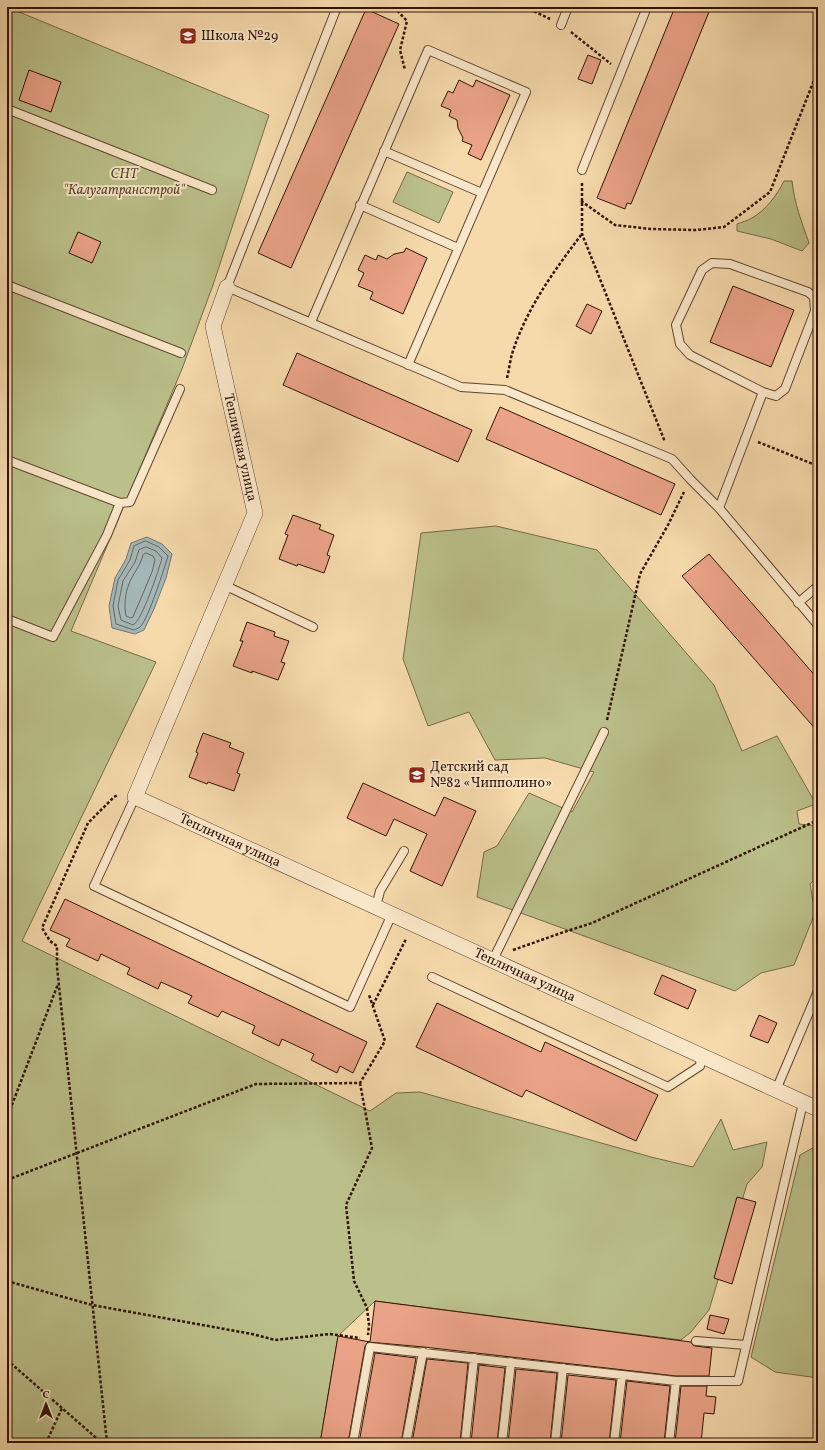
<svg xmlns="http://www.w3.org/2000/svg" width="825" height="1450" viewBox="0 0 825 1450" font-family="Vollkorn,serif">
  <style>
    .green { fill: #bbc08a; stroke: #766a48 }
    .water { fill: #a3b7b6; stroke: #757570 }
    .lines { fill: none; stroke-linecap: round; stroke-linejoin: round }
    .shore { stroke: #6a655e; stroke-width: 1 }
    .building { fill: #eba388; stroke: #301306 }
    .lane-casing { stroke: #624530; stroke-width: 10 }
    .street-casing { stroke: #624530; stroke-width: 16 }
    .path { stroke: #301306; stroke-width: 2.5; stroke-dasharray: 3 2; stroke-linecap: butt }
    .lane { stroke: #f9e7c9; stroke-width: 8 }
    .street { stroke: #f9e7c9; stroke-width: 15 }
    .labels { text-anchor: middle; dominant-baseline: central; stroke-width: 4; stroke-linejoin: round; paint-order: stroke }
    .poi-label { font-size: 14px; fill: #301306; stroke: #f9e7c9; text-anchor: start }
    .park-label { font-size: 14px; font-style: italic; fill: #5a472e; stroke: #f9e7c9 }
    .street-label { font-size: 14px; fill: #301306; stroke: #f9e7c9 }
  </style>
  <rect width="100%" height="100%" fill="#f6daac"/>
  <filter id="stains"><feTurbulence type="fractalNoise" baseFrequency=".005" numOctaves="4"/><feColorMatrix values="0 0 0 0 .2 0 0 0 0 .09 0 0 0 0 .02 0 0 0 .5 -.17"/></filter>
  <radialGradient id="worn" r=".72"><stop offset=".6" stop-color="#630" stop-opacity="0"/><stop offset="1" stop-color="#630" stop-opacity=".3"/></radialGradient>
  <path class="green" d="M 7,7 L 269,115 L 213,285 L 182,369 L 71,631 L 156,662 L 22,941 L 370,1111 L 396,1093 L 420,1092 L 651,1157 L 693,1167 L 721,1119 L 733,1150 L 767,1142 L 762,1167 L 747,1184 L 709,1310 L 691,1332 L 681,1340 L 375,1301 L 338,1336 L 320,1443 L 7,1443 Z
    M 407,172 L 453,192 L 439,223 L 393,202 Z
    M 784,181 L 792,181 C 794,202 802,223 809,243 L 802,251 L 771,239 L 737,231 L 737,224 C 742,222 747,221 752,218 C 766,210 777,195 784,181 Z
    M 496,526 L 597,550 L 714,685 L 742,751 L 777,736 L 816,804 L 797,811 L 799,824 L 818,826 L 818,877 L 810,884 L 815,913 L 794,965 L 761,973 L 735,991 L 477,897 L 484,852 L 497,846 L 529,793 L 572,812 L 594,772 L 545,758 L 495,760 L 469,712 L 428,726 L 403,659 L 421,533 Z
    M 818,1145 L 818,1378 L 775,1372 L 751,1357 L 800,1155 Z"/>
  <path class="water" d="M 147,537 L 162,544 L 172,554 L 166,578 L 154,609 L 144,630 L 135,634 L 112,628 L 109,606 L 115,578 L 126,559 L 131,543 Z"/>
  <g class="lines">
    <path class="shore" d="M 146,541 L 159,547 L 168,556 C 164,569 148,620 140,627 C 139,628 136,629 134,630 L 116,624 L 113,606 L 118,580 L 130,560 L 134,546 Z
      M 146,547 L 156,551 L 162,558 C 159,569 142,621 133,625 L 121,620 L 118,606 L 123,581 L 135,562 L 139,550 Z
      M 146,553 L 153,556 L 155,560 L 152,572 L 133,617 L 131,618 L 126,616 C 124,606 125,593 129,584 C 133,573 140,567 143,555 Z"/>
  </g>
  <path class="building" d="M 675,7 L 711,7 L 631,204 L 627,203 L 625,209 L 597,198 Z
    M 366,9 L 399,24 L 291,268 L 258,253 Z
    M 588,55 L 601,60 L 592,84 L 578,79 Z
    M 29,70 L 61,82 L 51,112 L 19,100 Z
    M 459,80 L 473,87 L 476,80 L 510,95 L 481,160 L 468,154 L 472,145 L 462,141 L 463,138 L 458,128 L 457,120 L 449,116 L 451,110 L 441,106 L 448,91 L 453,93 Z
    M 78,232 L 101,242 L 92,263 L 69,253 Z
    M 406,248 L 427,258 L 403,314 L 370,299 L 373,292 L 358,286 L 364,273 L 358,270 L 365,255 L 376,260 L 378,255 L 387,259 L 394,254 L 404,252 Z
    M 733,286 L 794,310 L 771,367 L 710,342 Z
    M 587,304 L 602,311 L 591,334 L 576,326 Z
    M 297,353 L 472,430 L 458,462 L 283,385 Z
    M 500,407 L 675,484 L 661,515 L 486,439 Z
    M 293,515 L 321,525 L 319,529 L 334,535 L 327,555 L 330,556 L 324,573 L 298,564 L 297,566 L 279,559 L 288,535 L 285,534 Z
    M 709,554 L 818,679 L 818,732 L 682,576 Z
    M 247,622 L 275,632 L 274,636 L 289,641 L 281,662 L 285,663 L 278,680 L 252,671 L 252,673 L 233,666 L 243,641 L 240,641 Z
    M 203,733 L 231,743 L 229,747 L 244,753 L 237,773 L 240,774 L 234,791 L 208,782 L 207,784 L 189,777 L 198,753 L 196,752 Z
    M 363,783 L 435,816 L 444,797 L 476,811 L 442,886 L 410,871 L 427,834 L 394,819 L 386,836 L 347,818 Z
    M 65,899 L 367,1042 L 353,1073 L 340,1066 L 337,1073 L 311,1060 L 314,1054 L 282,1039 L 279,1046 L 252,1033 L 255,1026 L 222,1011 L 218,1017 L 188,1003 L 192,996 L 161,982 L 158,989 L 127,974 L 130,968 L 101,954 L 98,961 L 66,946 L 70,939 L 50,930 Z
    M 662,975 L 696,990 L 688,1009 L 654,994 Z
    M 437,1003 L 541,1052 L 545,1042 L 658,1095 L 636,1141 L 526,1090 L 522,1097 L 416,1047 Z
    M 759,1015 L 777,1023 L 768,1043 L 750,1036 Z
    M 737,1197 L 756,1202 L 732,1284 L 714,1278 Z
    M 375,1301 L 691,1342 L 693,1345 L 695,1346 L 712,1348 L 709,1376 L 676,1376 L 424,1347 L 368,1342 L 365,1346 L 348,1443 L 320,1443 L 338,1336 L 370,1342 Z
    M 710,1315 L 729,1319 L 724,1334 L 707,1329 Z
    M 375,1353 L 416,1358 L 401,1443 L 359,1443 Z
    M 427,1359 L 468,1363 L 460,1443 L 412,1443 Z
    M 479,1365 L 505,1368 L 497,1443 L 471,1443 Z
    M 516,1369 L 557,1373 L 550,1443 L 508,1443 Z
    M 568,1375 L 616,1380 L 609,1443 L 561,1443 Z
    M 627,1381 L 670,1386 L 664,1443 L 620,1443 Z
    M 681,1386 L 707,1386 L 706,1396 L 716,1397 L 714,1414 L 704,1413 L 701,1443 L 675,1443 Z"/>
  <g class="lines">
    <g class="lane-casing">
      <path id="lane" d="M 337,7 L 227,287 L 461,387 L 505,390 L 672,459 L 690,479 L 719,508 L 818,625
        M 561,25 L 568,7
        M 7,109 L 212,190
        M 384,151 L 482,193
        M 582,170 L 647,7
        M 360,205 L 458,248
        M 7,285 L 181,353
        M 311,322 L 428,50 L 526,92 L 408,365
        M 7,460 L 120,503 L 130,502 L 180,389
        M 719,508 L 763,392 L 776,396 L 785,389 L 815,311 L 814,297 L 808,292 L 730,264 L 712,263 L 702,270 L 676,325 L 680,344 L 690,355 L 763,392
        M 224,585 L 313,627
        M 798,603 L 818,586
        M 7,619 L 53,637 L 107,535 L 120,503
        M 135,797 L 94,886 L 350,1007 L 392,914
        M 376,907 L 380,891 L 404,851
        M 493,960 L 604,732
        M 432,977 L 668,1087 L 700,1066 L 701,1056
        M 776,1090 L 818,991
        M 696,1341 L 746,1345
        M 353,1443 L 370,1347 L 676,1381 L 738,1381 L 803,1103
        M 406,1443 L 423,1352
        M 465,1443 L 474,1358
        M 502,1443 L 511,1362
        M 555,1443 L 563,1368
        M 614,1443 L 622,1375
        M 669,1443 L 676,1381"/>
    </g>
    <g class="street-casing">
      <g id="street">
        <path id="s1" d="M 227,287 L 213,326 L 255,513 L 135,797 L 818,1109"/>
      </g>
    </g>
    <path class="path" d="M 394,7 L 407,21 L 400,50 L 405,70
      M 525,7 L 550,19
      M 571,32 L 611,64
      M 582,183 L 582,234 L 665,442
      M 581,201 L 615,225 L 651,229 L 696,230 L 724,227 L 770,192 L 818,70
      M 507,378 C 509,370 510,361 512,354 C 526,309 554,271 581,235
      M 758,442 L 818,466
      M 607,720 L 640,574 L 668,525 L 684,492
      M 513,950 L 561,933 L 592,923 L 818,820
      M 373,1005 L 406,939
      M 360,1083 L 372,1148 L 346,1205 L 354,1281 L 367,1308 L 369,1325 L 368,1335
      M 7,1114 L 10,1110 L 58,984
      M 7,1180 L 256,1084 L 360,1083 L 385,1041 L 369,995
      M 7,1281 L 92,1305 L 252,1334 L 275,1340 L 330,1334 L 360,1338
      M 7,1360 L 102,1443
      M 46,1443 L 62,1408
      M 107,1443 L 57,967 L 57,946 L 50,941 L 42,928 L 88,823 L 114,797 L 118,795"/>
    <use href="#lane" class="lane"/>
    <use href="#street" class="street"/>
  </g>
  <defs>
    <g id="school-square" transform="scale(0.9)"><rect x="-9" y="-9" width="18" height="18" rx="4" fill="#8f2418" stroke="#f9e7c9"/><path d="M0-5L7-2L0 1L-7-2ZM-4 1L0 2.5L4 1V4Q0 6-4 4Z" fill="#fff"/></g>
  </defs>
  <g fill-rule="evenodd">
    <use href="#school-square" x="188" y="36"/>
    <use href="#school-square" x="417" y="775"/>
  </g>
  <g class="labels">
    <g class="poi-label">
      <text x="201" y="36">Школа №29</text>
      <text x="430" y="767">Детский сад<tspan x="430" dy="16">№82 «Чипполино»</tspan></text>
    </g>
    <g class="park-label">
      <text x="124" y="174">СНТ<tspan x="124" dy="16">"Калугатрансстрой"</tspan></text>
    </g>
    <g class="street-label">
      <text stroke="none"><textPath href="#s1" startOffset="166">Тепличная улица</textPath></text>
      <text stroke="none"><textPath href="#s1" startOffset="646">Тепличная улица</textPath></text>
      <text stroke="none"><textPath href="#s1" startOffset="970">Тепличная улица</textPath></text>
    </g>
  </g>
  <rect width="825" height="1450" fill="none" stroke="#f6daac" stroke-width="24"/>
  <rect x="8" y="8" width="809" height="1434" fill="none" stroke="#301306" stroke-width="2"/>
  <rect x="12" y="12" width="801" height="1426" fill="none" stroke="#301306"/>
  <g transform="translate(46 1404)" stroke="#f9e7c9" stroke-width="3" paint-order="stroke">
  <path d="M0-3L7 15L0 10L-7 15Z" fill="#301306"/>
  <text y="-6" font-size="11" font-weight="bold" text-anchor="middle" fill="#301306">С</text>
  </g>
  <rect width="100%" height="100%" filter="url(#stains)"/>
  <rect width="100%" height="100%" fill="url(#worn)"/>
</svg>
